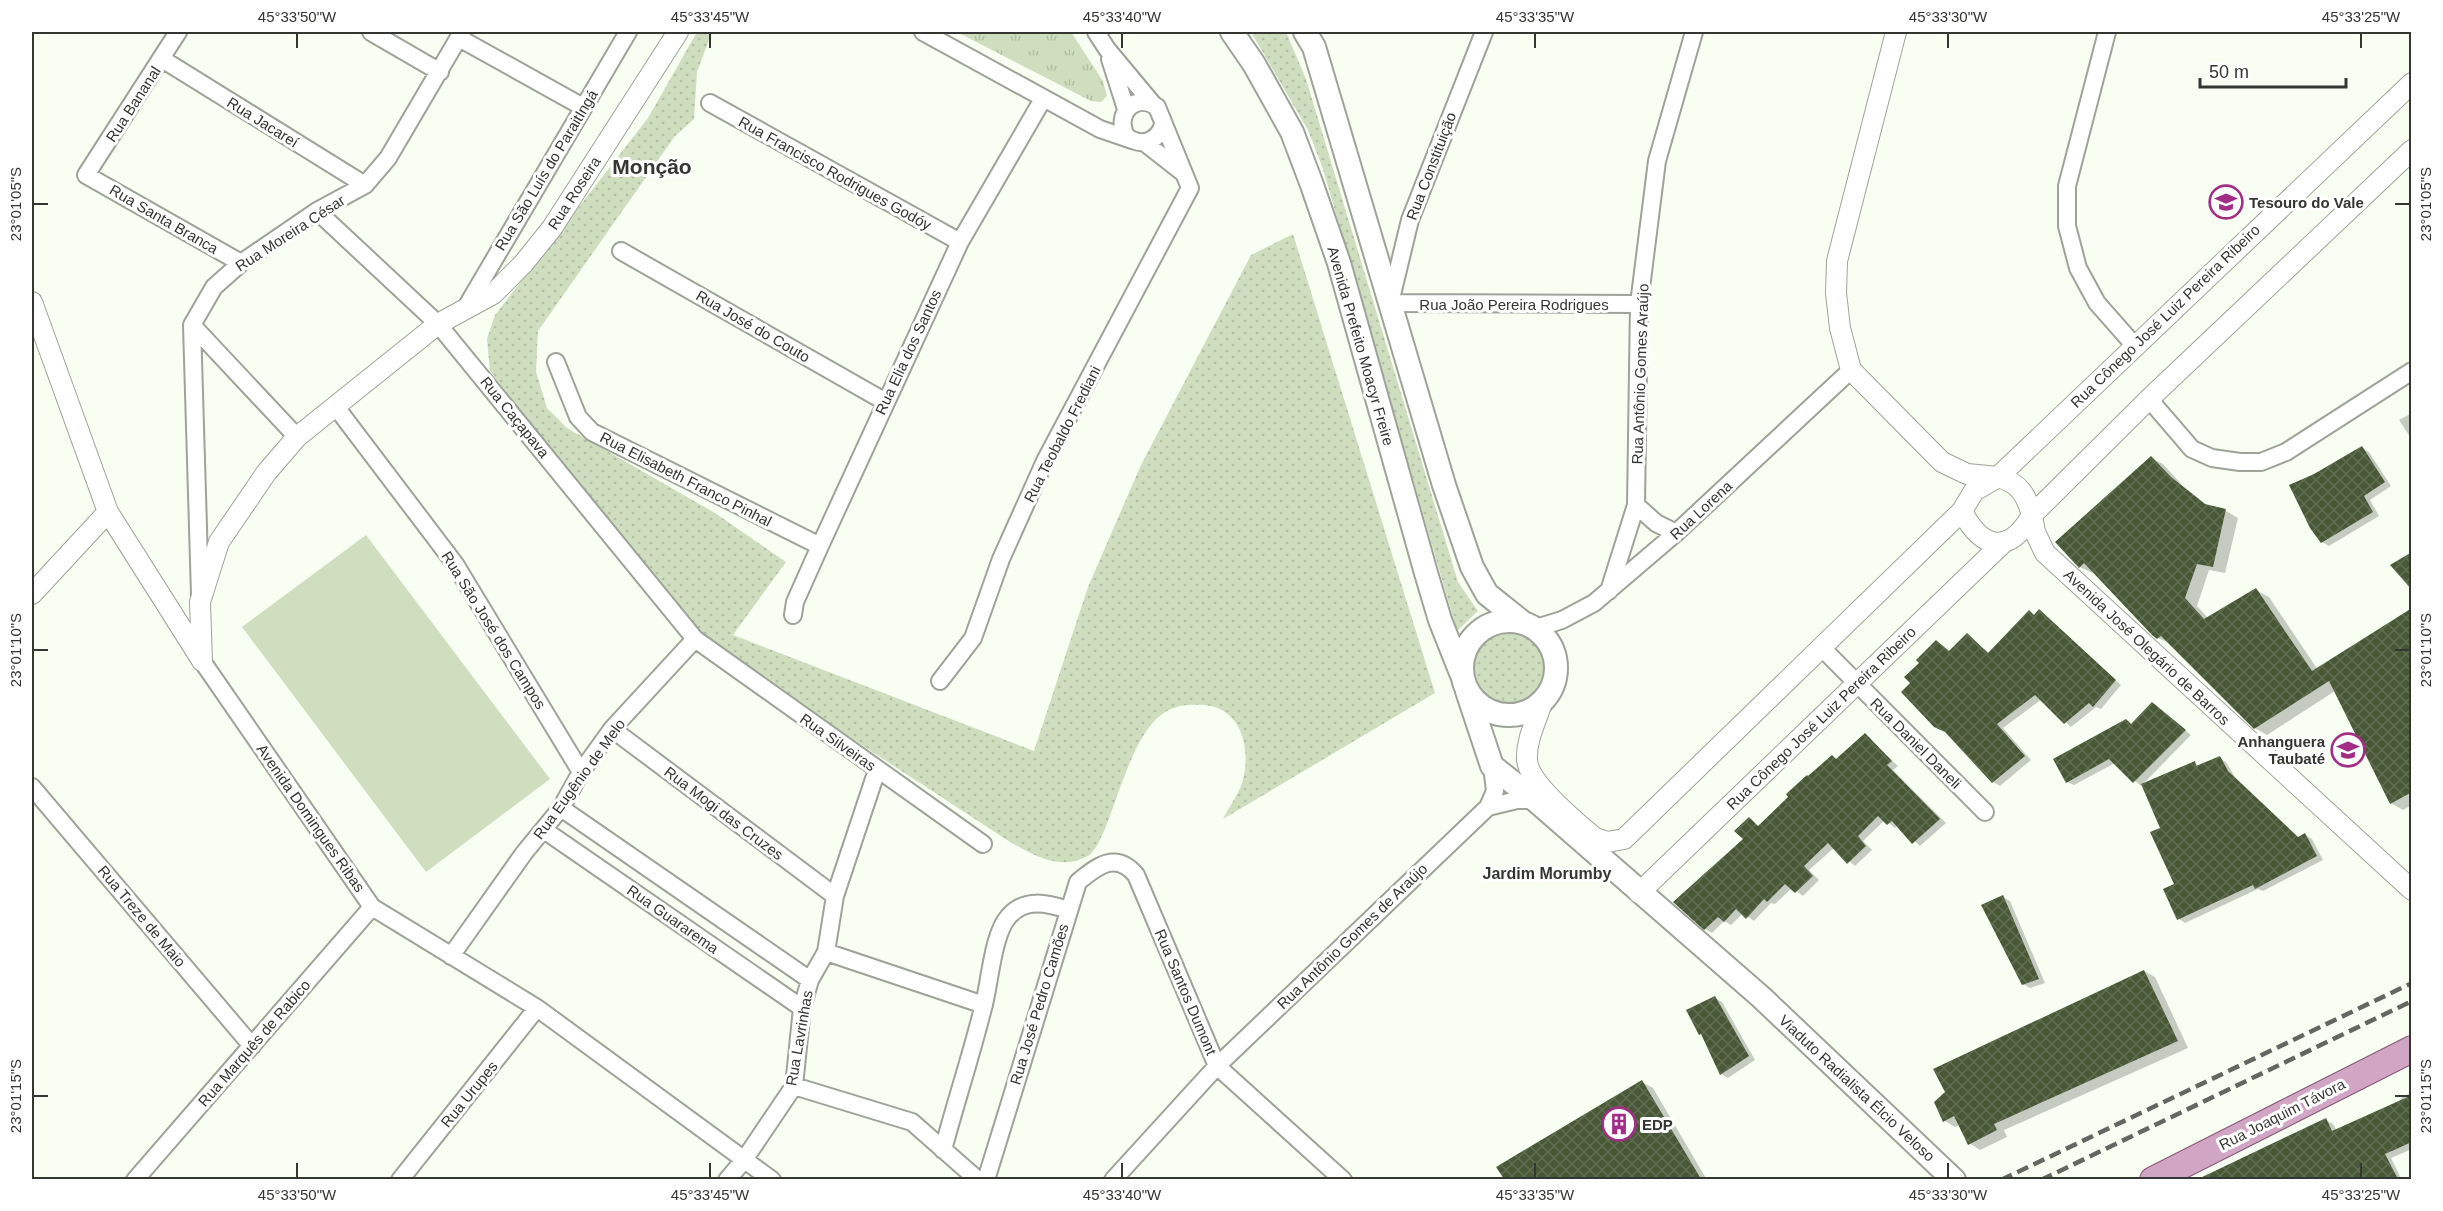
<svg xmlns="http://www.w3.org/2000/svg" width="2443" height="1211" viewBox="0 0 2443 1211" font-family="Helvetica,sans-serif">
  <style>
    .grass { fill: url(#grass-dots) }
    .park { fill: url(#park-tufts) }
    .garden { fill: #cedebe }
    .shadow { fill: #0003 }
    .building { fill: url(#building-cross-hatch) }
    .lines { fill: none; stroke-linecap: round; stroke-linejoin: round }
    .minor-casing { stroke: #9da398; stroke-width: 20 }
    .tertiary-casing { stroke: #9da398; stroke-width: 22 }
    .secondary-casing { stroke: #9da398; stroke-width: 26 }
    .primary-casing { stroke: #865877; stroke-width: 28 }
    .minor { stroke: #fff; stroke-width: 16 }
    .tertiary { stroke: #fff; stroke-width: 20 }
    .secondary { stroke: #fff; stroke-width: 22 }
    .primary { stroke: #d1a6c4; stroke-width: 26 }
    .rail { stroke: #646761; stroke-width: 4.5; stroke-dasharray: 12 6; stroke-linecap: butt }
    .ticks { fill: none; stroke: #343632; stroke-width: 2 }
    .labels { text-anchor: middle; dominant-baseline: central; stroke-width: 6; stroke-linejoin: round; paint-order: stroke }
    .street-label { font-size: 15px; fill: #343632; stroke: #fff }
    .poi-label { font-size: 15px; font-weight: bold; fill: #343632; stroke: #fff; text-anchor: start }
    .neighbourhood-label { font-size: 16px; font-weight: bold; fill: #343632; stroke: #fff }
    .district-label { font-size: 21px; font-weight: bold; fill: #343632; stroke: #fff }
    .neatline { fill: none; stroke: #343632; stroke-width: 2 }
    .ticks-label { font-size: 15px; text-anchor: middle; fill: #343632 }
  </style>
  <defs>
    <pattern id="grass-dots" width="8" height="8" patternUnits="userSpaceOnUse" patternTransform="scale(1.5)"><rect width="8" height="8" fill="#cedebe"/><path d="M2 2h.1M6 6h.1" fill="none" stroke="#b2bfa4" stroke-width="1.8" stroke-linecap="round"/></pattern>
    <pattern id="park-tufts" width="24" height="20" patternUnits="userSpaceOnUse" patternTransform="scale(1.5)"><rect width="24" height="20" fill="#cedebe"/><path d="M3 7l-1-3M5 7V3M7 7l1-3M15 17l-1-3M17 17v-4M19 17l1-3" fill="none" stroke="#b2bfa4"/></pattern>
    <pattern id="building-cross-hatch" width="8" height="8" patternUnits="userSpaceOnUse" patternTransform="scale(1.5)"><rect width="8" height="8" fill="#495937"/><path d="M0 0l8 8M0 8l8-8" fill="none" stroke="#616e53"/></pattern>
  </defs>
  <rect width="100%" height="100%" fill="#f8fef2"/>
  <path class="grass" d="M 697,32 L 712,32 L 697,72 L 694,119 L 675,136 L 538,331 L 536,372 L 547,408 L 567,428 L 715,513 L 786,562 L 733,635 L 1034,751 L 1088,587 L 1141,465 L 1251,255 L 1293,234 L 1435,693 L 1223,819 C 1229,807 1238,795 1242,783 C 1252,750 1242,708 1204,705 C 1188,704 1174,705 1161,715 C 1124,743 1110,843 1088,856 C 1060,872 1031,854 1007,840 L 715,649 L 660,593 L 490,371 L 487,339 L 495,315 L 648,118 Z
    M 1251,32 L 1286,32 L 1306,79 L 1458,582 L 1478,611 L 1457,631 L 1323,169 L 1308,130 Z
    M1468 668a42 42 0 1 1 84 0a42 42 0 1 1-84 0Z"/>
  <path class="park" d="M 957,32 L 1071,32 L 1103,81 L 1107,96 L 1101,102 L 1091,101 Z"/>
  <path class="garden" d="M 366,535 L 550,779 L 426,872 L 242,627 Z"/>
  <path class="shadow" d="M 2412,413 L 2412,440 L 2399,420 Z
    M 2362,448 L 2369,452 L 2391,486 L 2370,500 L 2379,516 L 2329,546 L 2322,542 L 2315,476 Z
    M 2151,458 L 2163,464 L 2183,486 L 2209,507 L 2226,511 L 2238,518 L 2225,573 L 2209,570 L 2197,606 L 2208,618 L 2256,590 L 2269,597 L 2318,670 L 2412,610 L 2412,805 L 2403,810 L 2391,803 L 2335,691 L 2267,735 L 2255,728 L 2171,644 L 2158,638 L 2094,572 L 2092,573 L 2080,567 Z
    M 2039,611 L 2121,685 L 2101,709 L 2096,707 L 2071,727 L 2042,699 L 2003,728 L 2031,760 L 2000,786 L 1993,782 L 1912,683 L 1921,663 L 1937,642 L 1950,652 L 1967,635 L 1989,653 Z
    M 2153,704 L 2191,735 L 2141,786 L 2115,763 L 2074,785 L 2067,782 L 2126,721 L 2133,725 Z
    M 1865,735 L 1898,766 L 1893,770 L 1946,823 L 1920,846 L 1898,825 L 1895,828 L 1885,820 L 1863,841 L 1872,850 L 1855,866 L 1834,848 L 1809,870 L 1819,880 L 1803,896 L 1792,888 L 1775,904 L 1771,903 L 1754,921 L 1743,913 L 1731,925 L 1724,921 L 1712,933 L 1705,929 L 1745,840 L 1749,819 L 1759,827 L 1832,757 L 1838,760 Z
    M 2219,758 L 2226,762 L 2235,777 L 2299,838 L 2305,835 L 2312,839 L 2323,860 L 2263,891 L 2258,889 L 2185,923 L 2179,919 L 2176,885 L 2162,828 L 2195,763 L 2199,766 Z
    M 2003,897 L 2010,901 L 2045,983 L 2030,988 L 2023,984 Z
    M 2144,971 L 2155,977 L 2188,1048 L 2004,1130 L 2007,1137 L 1980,1150 L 1969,1143 L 1960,1125 L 1955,1127 L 1945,1121 Z
    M 1715,998 L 1722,1002 L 1755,1060 L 1728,1078 L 1721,1074 L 1704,1036 L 1701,1034 Z
    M 1642,1082 L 1653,1088 L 1707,1180 L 1505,1180 L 1498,1167 Z
    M 2412,1092 L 2412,1149 L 2391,1158 L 2402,1180 L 2202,1180 L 2326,1120 L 2333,1124 L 2337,1131 L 2402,1101 L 2401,1098 Z"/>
  <path class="building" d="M 2362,446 L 2385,482 L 2364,496 L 2373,512 L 2321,543 L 2310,528 L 2289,485 L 2314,474 Z
    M 2151,456 L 2171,477 L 2205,504 L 2226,509 L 2213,567 L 2197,564 L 2185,598 L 2204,619 L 2256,588 L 2312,671 L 2412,608 L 2412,792 L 2390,804 L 2329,681 L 2254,729 L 2161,636 L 2157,639 L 2152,635 L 2084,563 L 2079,568 L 2055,542 Z
    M 2412,552 L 2412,590 L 2390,565 Z
    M 2039,609 L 2116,680 L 2093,707 L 2089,703 L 2064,724 L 2035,695 L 1997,724 L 2025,756 L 1992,783 L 1945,732 L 1934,727 L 1901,692 L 1910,683 L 1904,677 L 1919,663 L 1916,660 L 1936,640 L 1949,651 L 1967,633 L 1988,653 L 2029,610 L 2034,615 Z
    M 2152,702 L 2186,730 L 2133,783 L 2109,759 L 2066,783 L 2053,759 L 2126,719 L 2131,724 Z
    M 1865,733 L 1892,761 L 1887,765 L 1940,819 L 1912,844 L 1892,821 L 1887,825 L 1878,816 L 1858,836 L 1866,846 L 1847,864 L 1828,843 L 1804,866 L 1813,876 L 1795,893 L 1785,884 L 1767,902 L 1764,899 L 1746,919 L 1736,909 L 1724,922 L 1718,917 L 1704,930 L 1673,902 L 1743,839 L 1734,831 L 1749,817 L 1758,826 L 1788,797 L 1786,794 L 1807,775 L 1808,776 L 1832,755 L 1836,759 Z
    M 2220,756 L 2228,771 L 2298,837 L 2305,833 L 2317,856 L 2255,889 L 2253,885 L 2177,920 L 2163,889 L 2174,884 L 2150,832 L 2160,828 L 2141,784 L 2195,761 L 2196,766 Z
    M 2003,895 L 2039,979 L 2022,985 L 1981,905 Z
    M 2144,970 L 2178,1041 L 1994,1124 L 1997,1130 L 1968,1145 L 1954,1116 L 1943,1122 L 1934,1102 L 1945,1092 L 1933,1069 Z
    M 1715,996 L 1749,1056 L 1720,1075 L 1701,1034 L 1699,1035 L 1686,1010 Z
    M 1642,1080 L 1701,1179 L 1504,1179 L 1496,1167 Z
    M 2412,1095 L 2412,1142 L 2385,1154 L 2398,1179 L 2198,1179 L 2326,1118 L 2332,1131 Z"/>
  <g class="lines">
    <g class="minor-casing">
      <path id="minor" d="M 178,32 L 86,175 L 241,263
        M 371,32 L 440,72
        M 923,32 L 1100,129 L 1132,140
        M 1096,32 L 1107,49 L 1152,103
        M 1484,32 L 1410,220 L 1390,303 L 1639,304
        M 2107,32 L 2067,186 L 2067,226 L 2078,268 L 2097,303 L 2134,345
        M 459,38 L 583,107
        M 162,59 L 365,185
        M 1110,59 L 1126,109
        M 710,103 L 960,242
        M 1145,143 L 1182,172
        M 317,211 L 438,324 L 695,639 L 983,844
        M 621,251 L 884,401
        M 465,309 L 628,32
        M 192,325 L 297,437
        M 556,362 L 578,417 L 592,432 L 820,546
        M 2149,399 L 2192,449 L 2212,458 L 2240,462 L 2261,462 L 2286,452 L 2412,371
        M 336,407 L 455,564 L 581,772
        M 1636,505 L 1656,523 L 1676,533
        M 1609,591 L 1636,505 L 1639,304 L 1657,161 L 1694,32
        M 200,595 L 192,325 L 214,287 L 241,263 L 317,211 L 365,185 L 388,158 L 462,32
        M 793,615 L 795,602 L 820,546 L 960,242 L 1043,99
        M 1536,628 L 1562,620 L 1594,603 L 1676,533 L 1851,370
        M 1822,648 L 1985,812
        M 202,661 L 372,907 L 537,1008 L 772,1180
        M 940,681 L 973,638 L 1001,559 L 1045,461 L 1190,188 L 1157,107 C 1136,92 1114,113 1126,136 C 1140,147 1157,143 1163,125
        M 612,729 L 835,896
        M 32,787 L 252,1046
        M 1488,807 L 1517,800 L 1535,800
        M 561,808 L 810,980
        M 544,830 L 802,1008
        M 826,952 L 984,1005
        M 451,956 L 524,853 L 561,808 L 581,772 L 612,729 L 695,639
        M 794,1086 L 912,1122 L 978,1180
        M 943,1150 C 956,1101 972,1053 984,1004 C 990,981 993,933 1009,916 C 1025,898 1047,903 1068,910
        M 135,1180 L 372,907
        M 400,1180 L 537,1008
        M 727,1180 L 744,1160 L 794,1086 L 802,1008 L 810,980 L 826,952 L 835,896 L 877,770
        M 986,1180 L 1078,882 C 1097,866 1116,851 1136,875 L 1217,1066 L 1343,1180
        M 1113,1180 L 1217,1066 L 1488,807 L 1495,791 L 1492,766"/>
    </g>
    <g class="tertiary-casing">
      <path id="tertiary" d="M 1896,32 L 1837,261 L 1836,293 L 1840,328 L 1851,370 L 1942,462 L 1967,474 L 1998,477 L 2412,83
        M 2412,150 L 2149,399 L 2032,515 L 2035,532 L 2045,553 L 2412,890
        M 32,302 L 108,512 L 201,659
        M 32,594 L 108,512
        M 202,661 L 200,602 L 219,542 L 266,473 L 297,437 L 438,324 L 493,294 L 523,264 L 552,228 L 678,32
        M 1542,702 C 1537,720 1526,739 1527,759 C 1527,782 1577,823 1595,838 L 1607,842 L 1624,839 L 1962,511 L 1974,491 L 1998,477 C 2020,483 2026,495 2032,515 C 2009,555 1982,550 1962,511
        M 1639,893 L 2003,543"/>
    </g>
    <g class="secondary-casing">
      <path id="secondary" d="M 1232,32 L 1254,64 L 1292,132 L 1312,185 L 1339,263 L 1426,573 L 1440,620 L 1461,673
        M 1305,32 L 1314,47 L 1444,485 L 1472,567 L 1487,594 L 1522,622
        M1462 668a47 47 0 1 1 94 0a47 47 0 1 1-94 0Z
        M 1467,691 L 1492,766 L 1535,800 L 1761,997 L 1954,1180"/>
    </g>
    <g class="primary-casing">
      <path id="primary" d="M 2153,1180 L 2412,1049"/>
    </g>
    <use href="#minor" class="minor"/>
    <use href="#tertiary" class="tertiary"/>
    <use href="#secondary" class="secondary"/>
    <use href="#primary" class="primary"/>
    <path class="rail" d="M 2001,1180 L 2412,983
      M 2041,1180 L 2412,1001"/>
  </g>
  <path class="ticks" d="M 297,33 L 297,48M 710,33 L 710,48M 1122,33 L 1122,48M 1535,33 L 1535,48M 1948,33 L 1948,48M 2361,33 L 2361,48M 33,204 L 48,204M 2395,204 L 2410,204M 33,650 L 48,650M 2395,650 L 2410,650M 33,1096 L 48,1096M 2395,1096 L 2410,1096M 297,1163 L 297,1178M 710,1163 L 710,1178M 1122,1163 L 1122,1178M 1535,1163 L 1535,1178M 1948,1163 L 1948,1178M 2361,1163 L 2361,1178"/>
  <defs>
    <g id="school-ring" transform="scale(1.725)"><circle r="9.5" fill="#fff" stroke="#a22d86" stroke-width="1.5"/><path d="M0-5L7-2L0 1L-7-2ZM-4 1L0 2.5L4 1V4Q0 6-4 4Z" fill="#a22d86"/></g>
    <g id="university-ring" transform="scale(1.725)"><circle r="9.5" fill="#fff" stroke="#a22d86" stroke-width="1.5"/><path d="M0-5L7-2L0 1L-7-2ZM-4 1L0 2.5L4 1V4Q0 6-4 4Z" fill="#a22d86"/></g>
    <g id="building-ring" transform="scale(1.725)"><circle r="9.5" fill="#fff" stroke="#a22d86" stroke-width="1.5"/><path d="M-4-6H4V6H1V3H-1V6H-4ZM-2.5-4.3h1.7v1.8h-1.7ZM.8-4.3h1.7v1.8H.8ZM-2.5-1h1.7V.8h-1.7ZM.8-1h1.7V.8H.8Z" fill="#a22d86"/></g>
  </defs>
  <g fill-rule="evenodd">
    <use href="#school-ring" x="2226" y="202"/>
    <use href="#university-ring" x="2348" y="750"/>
    <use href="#building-ring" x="1619" y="1124"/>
  </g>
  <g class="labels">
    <g class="street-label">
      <text transform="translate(133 104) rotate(-57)">Rua Bananal</text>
      <text transform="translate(263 122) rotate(32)">Rua Jacareí</text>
      <text transform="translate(1431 166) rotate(-69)">Rua Constituição</text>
      <text transform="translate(546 170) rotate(-59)">Rua São Luís do ParaitIngá</text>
      <text transform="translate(835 173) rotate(29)">Rua Francisco Rodrigues Godóy</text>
      <text transform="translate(574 193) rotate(-57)">Rua Roseira</text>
      <text transform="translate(164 219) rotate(30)">Rua Santa Branca</text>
      <text transform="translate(290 233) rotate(-33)">Rua Moreira César</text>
      <text x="1514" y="304">Rua João Pereira Rodrigues</text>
      <text transform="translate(2165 316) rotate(-44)">Rua Cônego José Luiz Pereira Ribeiro</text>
      <text transform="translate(753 326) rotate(30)">Rua José do Couto</text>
      <text transform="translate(1361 346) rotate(74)">Avenida Prefeito Moacyr Freire</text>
      <text transform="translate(908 352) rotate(-65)">Rua Elia dos Santos</text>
      <text transform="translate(1640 374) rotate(-88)">Rua Antônio Gomes Araújo</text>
      <text transform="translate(515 417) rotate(51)">Rua Caçapava</text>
      <text transform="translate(1062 434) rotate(-63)">Rua Teobaldo Frediani</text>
      <text transform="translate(686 479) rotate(27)">Rua Elisabeth Franco Pinhal</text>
      <text transform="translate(1701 510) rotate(-43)">Rua Lorena</text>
      <text transform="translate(494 630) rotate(58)">Rua São José dos Campos</text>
      <text transform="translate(2147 647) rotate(43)">Avenida José Olegário de Barros</text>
      <text transform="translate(1821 718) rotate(-44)">Rua Cônego José Luiz Pereira Ribeiro</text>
      <text transform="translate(838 742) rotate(35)">Rua Silveiras</text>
      <text transform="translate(1916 743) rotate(45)">Rua Daniel Daneli</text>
      <text transform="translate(579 779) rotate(-54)">Rua Eugênio de Melo</text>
      <text transform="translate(724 813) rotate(37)">Rua Mogi das Cruzes</text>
      <text transform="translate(311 818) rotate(55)">Avenida Domingues Ribas</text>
      <text transform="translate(142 916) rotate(50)">Rua Treze de Maio</text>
      <text transform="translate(673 919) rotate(35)">Rua Guararema</text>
      <text transform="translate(1352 936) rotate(-44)">Rua Antônio Gomes de Araújo</text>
      <text transform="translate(1186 992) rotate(67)">Rua Santos Dumont</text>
      <text transform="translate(1039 1004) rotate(-73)">Rua José Pedro Camões</text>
      <text transform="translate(799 1038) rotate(-80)">Rua Lavrinhas</text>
      <text transform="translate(254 1043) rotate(-49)">Rua Marquês de Rabico</text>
      <text transform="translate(1857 1088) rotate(43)">Viaduto Radialista Élcio Veloso</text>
      <text transform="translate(469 1094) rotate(-51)">Rua Urupes</text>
      <text transform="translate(2282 1114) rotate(-27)">Rua Joaquim Távora</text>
    </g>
    <g class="poi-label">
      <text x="2249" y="202">Tesouro do Vale</text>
      <text x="2325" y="741" text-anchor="end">Anhanguera<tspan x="2325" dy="17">Taubaté</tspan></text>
      <text x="1642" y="1124">EDP</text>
    </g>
    <g class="neighbourhood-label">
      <text x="1547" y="873">Jardim Morumby</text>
    </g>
    <g class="district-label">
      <text x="652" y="166">Monção</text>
    </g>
  </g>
  <rect width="2443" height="1211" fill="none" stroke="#ffffff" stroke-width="66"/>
  <path d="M2200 78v9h146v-9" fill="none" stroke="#343632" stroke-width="3"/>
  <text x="2209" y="78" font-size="18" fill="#343632" stroke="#ffffff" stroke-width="4.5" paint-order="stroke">50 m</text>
  <rect x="33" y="33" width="2377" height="1145" class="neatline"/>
  <g class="ticks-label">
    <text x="297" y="22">45°33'50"W</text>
    <text x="710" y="22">45°33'45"W</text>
    <text x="1122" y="22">45°33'40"W</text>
    <text x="1535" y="22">45°33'35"W</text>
    <text x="1948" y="22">45°33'30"W</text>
    <text x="2361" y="22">45°33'25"W</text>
    <text transform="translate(16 204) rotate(-90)" y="5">23°01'05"S</text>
    <text transform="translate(2426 204) rotate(-90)" y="5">23°01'05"S</text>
    <text transform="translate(16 650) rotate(-90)" y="5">23°01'10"S</text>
    <text transform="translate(2426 650) rotate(-90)" y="5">23°01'10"S</text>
    <text transform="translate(16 1096) rotate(-90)" y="5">23°01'15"S</text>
    <text transform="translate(2426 1096) rotate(-90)" y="5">23°01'15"S</text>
    <text x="297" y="1200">45°33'50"W</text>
    <text x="710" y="1200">45°33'45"W</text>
    <text x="1122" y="1200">45°33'40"W</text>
    <text x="1535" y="1200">45°33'35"W</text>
    <text x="1948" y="1200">45°33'30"W</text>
    <text x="2361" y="1200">45°33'25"W</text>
  </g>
</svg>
